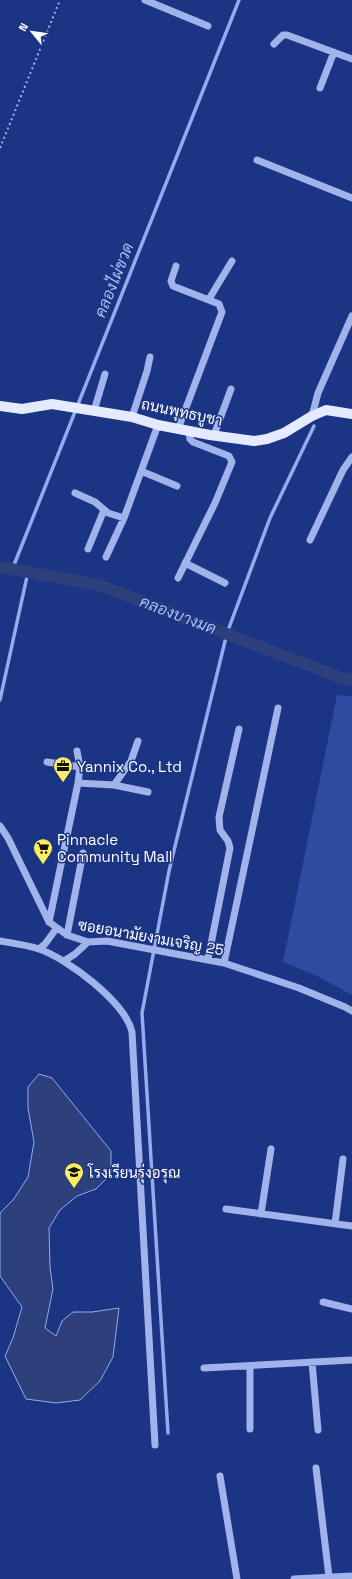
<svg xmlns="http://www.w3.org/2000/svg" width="352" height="1579" viewBox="0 0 352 1579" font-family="'Space Grotesk',Sarabun,sans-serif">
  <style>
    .green { fill: #2e4ba2 }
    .water { fill: #2e407b; stroke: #94abed }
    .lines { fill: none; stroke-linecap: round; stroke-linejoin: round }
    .stream { stroke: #94abed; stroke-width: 3.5 }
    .canal { stroke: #2e407b; stroke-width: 12 }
    .path { stroke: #a1b3eb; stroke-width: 2; stroke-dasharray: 2 3; stroke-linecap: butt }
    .minor { stroke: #a1b3eb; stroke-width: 7 }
    .major { stroke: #e5eafe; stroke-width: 10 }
    .labels { text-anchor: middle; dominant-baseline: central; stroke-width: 3; stroke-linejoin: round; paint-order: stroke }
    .street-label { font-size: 15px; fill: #fff; stroke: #1b3483 }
    .poi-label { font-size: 15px; fill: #fff; stroke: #1b3483; text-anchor: start }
    .water-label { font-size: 16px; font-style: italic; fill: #acbef2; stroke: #1b3483 }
  </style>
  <rect width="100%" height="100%" fill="#1b3483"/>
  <path class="green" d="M 337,695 L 352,696 L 352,995 L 317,976 L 283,962 Z"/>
  <path class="water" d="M 39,1074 L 52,1078 L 111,1151 L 111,1174 L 96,1189 L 77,1196 L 60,1210 L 49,1228 L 50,1267 L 53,1289 L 45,1328 L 56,1336 L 62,1321 L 73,1312 L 92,1312 L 119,1308 L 113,1357 L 100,1381 L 80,1400 L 56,1403 L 26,1399 L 5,1356 L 13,1338 L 22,1307 L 0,1276 L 0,1213 L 13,1200 L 28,1177 L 34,1142 L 28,1108 L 28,1087 Z"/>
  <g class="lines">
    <path class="stream" d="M 12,570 L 239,0
      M 0,700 L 28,572
      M 168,1433 L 142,1013 L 169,871 L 227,633 L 270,518 L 314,426"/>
    <path class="canal" d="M 0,567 L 99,585 L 342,678 L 352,680"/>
    <path class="path" d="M 0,148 L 60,0"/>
    <path class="minor" d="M 145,0 L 208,26
      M 274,44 L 283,35 L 287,35 L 352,59
      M 320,88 L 334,52
      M 257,160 L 352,198
      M 176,266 L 171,281 L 173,286 L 219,304 L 222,312 L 178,429
      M 209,299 L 232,261
      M 94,411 L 105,374
      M 312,416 L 318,393 L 352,316
      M 132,417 L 147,371 L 150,357
      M 214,435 L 231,389
      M 141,471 L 177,486
      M 75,493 L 95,502 L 108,513 L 124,518
      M 310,540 L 343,470 L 352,457
      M 88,549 L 104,510
      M 106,557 L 124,518 L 158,425
      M 185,563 L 225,583
      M 178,578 L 215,503 L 232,462 L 229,456 L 193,442 L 190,439 L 189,431
      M 47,762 L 80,767
      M 78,783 L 114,785 L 148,792
      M 114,785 L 131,761 L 138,741
      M 0,826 L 8,838 L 49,922 L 67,935 L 88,942 L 107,941 L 224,963 L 299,988 L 345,1007 L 352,1011
      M 49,922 L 78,783 L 80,767 L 77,751
      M 67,935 L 83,853
      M 0,941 C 13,943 27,945 39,949 C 68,959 125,1002 132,1032 L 155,1445
      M 39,949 L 45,944 L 56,929
      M 208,959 L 230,848 L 228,841 L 220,830 L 219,817 L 239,729
      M 64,961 L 75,954 L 88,942
      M 224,963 L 278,708
      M 226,1209 L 352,1226
      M 261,1214 L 271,1149
      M 335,1224 L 343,1159
      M 323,1302 L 352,1309
      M 312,1362 L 318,1430
      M 204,1368 L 352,1360
      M 250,1429 L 250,1366
      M 316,1468 L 329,1577
      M 220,1476 L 237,1579
      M 294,1579 L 352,1576"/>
    <path class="major" d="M 0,406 L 22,409 L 52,404 L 132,417 L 158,425 L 210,435 L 254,441 L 267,439 L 284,433 L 312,416 L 326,410 L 352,414"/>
  </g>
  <defs>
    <g id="office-pin" transform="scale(1)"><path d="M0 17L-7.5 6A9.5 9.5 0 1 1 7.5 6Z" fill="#fcee5e" stroke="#1b3483"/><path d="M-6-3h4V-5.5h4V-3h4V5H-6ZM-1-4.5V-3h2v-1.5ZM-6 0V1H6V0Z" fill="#111"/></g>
    <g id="supermarket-pin" transform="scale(1)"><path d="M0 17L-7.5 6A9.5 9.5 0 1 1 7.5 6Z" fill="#fcee5e" stroke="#1b3483"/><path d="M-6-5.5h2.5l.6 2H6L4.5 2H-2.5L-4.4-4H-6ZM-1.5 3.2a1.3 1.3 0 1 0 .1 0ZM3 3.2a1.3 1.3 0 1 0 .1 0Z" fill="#111"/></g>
    <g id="school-pin" transform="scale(1)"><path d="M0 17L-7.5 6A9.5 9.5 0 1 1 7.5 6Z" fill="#fcee5e" stroke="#1b3483"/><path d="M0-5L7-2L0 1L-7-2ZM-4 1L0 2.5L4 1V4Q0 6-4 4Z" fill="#111"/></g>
  </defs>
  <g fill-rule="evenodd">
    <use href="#office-pin" x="63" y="766"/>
    <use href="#supermarket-pin" x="43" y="848"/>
    <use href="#school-pin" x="74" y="1172"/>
  </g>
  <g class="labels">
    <g class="street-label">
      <text transform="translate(182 412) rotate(12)">ถนนพุทธบูชา</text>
      <text transform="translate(151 937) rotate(10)">ซอยอนามัยงามเจริญ 25</text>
    </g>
    <g class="poi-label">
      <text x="77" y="766">Yannix Co., Ltd</text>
      <text x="57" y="839">Pinnacle<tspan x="57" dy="17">Community Mall</tspan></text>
      <text x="88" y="1172">โรงเรียนรุ่งอรุณ</text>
    </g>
    <g class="water-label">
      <text transform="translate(114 280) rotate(-68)">คลองไผ่ขวด</text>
      <text transform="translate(178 615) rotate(21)">คลองบางมด</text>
    </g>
  </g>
  <g transform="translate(32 32) rotate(299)" stroke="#1b3483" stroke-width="3" paint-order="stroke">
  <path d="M0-3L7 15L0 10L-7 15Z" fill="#ffffff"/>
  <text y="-6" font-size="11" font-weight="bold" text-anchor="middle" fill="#ffffff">N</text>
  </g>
</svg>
